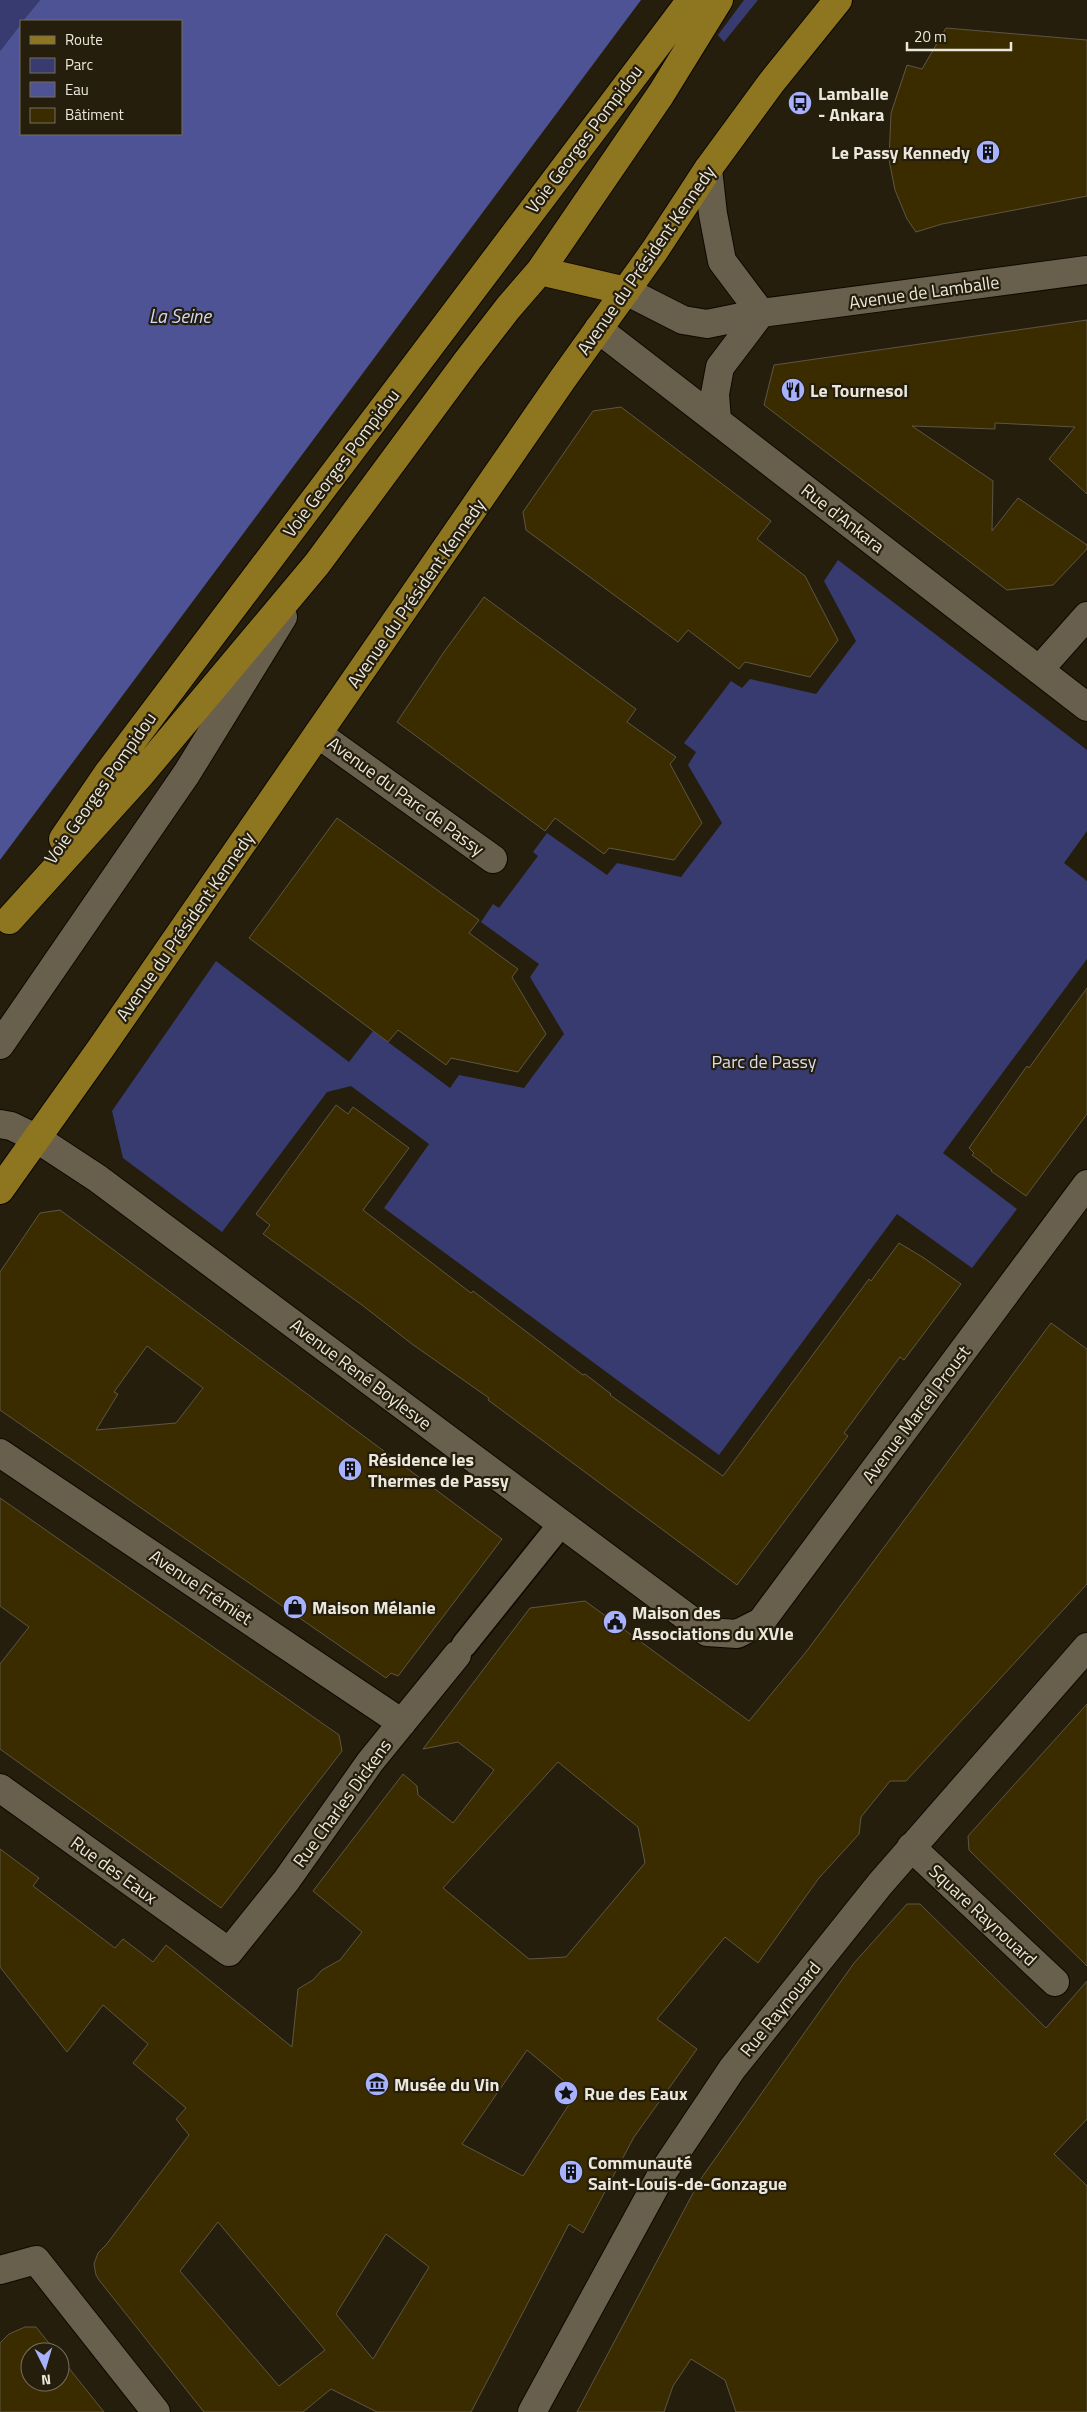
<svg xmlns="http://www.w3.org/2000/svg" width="1087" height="2412" viewBox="0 0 1087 2412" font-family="'Titillium Web',sans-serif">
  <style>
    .green { fill: #373b70 }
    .water { fill: #4d5395 }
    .building { fill: #3b2c00; stroke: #5d5643; fill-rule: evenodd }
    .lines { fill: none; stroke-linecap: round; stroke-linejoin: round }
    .pedestrian-casing { stroke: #0e0800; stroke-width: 28 }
    .minor-casing { stroke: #0e0800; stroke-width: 30 }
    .tertiary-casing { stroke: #0e0800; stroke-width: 30 }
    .secondary-casing { stroke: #0e0800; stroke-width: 30 }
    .primary-casing { stroke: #0e0800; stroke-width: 30 }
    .pedestrian { stroke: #68604d; stroke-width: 25 }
    .minor { stroke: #68604d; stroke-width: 28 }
    .tertiary { stroke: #68604d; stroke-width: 28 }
    .secondary { stroke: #68604d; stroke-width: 28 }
    .primary { stroke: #8e751f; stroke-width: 28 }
    .labels { text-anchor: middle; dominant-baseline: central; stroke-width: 4.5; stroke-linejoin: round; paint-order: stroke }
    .poi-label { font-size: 18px; font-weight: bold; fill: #ebe7db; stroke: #251e0d; text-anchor: start }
    .street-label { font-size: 18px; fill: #ebe7db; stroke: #251e0d }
    .park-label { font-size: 18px; fill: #daddf1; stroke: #251e0d }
    .water-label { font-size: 19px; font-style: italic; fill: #d1d8ff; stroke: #251e0d }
  </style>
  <rect width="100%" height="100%" fill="#251e0d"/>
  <path class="green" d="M 0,0 L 40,0 L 0,51 Z
    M 744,0 L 758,0 L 724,42 L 718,35 Z
    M 838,560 L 1087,750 L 1087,831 L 1064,863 L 1087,881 L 1087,959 L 943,1153 L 1017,1209 L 972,1268 L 897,1214 L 719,1455 L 384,1208 L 429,1144 L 351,1086 L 327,1092 L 222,1232 L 123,1158 L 112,1111 L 216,961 L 349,1062 L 373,1031 L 450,1088 L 459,1075 L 524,1088 L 564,1034 L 530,977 L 539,964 L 481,922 L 493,904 L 499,908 L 538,856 L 533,852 L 547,833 L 607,875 L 617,863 L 681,877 L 722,823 L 688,765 L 696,752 L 684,743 L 731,681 L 742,688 L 750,679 L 816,694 L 856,641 L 824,581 Z"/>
  <path class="water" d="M 40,0 L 641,0 L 0,860 L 0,51 L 21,24 L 21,134 L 181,134 L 181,21 L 23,21 Z"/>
  <path class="building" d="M 946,28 L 1087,40 L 1087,196 L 942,224 L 916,232 L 907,219 L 895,190 L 889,160 L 891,113 L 907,65 L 922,69 Z
    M 1087,320 L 1087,494 L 1049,459 L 1075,427 L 995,423 L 995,429 L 912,426 L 993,481 L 992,531 L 1018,498 L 1087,545 L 1087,549 L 1053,585 L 1007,590 L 764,405 L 774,365 Z
    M 621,407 L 771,521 L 757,539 L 805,576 L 838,640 L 810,677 L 745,662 L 739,669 L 688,630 L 678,642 L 526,530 L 523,512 L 593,411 Z
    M 484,597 L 636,709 L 627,722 L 676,757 L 670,764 L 702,823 L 674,860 L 609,848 L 604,854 L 555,818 L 545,831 L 397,722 L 444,652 Z
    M 337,818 L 479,920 L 469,933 L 518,969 L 512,977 L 546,1034 L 518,1072 L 451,1058 L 446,1065 L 398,1030 L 388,1042 L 249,938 Z
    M 1087,988 L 1087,1114 L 1026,1196 L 991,1171 L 992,1170 L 972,1155 L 974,1153 L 969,1148 L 1027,1066 L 1029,1068 Z
    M 336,1105 L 348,1114 L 353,1107 L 409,1148 L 363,1210 L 471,1293 L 473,1291 L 583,1375 L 585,1374 L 611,1394 L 610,1395 L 723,1476 L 869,1279 L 871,1281 L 899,1243 L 924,1258 L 961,1284 L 904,1360 L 900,1357 L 844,1433 L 848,1436 L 737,1585 L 488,1400 L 489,1398 L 412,1344 L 362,1305 L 263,1234 L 270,1225 L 256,1214 Z
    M 60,1210 L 502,1539 L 398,1676 L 391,1673 L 386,1678 L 0,1410 L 0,1272 L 40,1213 ZM 147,1346 L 203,1388 L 176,1423 L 96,1430 L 118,1394 L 114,1392 Z
    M 1051,1323 L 1087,1349 L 1087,1584 L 906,1781 L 890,1781 L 861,1817 L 859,1834 L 819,1878 L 758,1963 L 725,1937 L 657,2019 L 697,2049 L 634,2137 L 583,2233 L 569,2224 L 471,2412 L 377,2412 L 331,2389 L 303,2412 L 204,2412 L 99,2280 L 96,2275 L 94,2264 L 98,2253 L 106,2245 L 189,2135 L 176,2119 L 186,2108 L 133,2063 L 148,2044 L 103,2005 L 67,2052 L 0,1967 L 0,1849 L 39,1878 L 33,1886 L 115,1948 L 123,1939 L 153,1962 L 166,1945 L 292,2047 L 298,1989 L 313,1980 L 322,1970 L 340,1960 L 362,1932 L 313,1891 L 403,1774 L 417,1786 L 418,1795 L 453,1823 L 494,1770 L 458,1742 L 423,1749 L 530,1608 L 585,1601 L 749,1721 L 806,1652 ZM 558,1762 L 638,1827 L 645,1863 L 566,1957 L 529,1959 L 443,1888 ZM 527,2050 L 577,2092 L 523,2176 L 462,2144 ZM 218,2222 L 325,2350 L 279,2386 L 180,2271 ZM 386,2234 L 429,2267 L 373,2359 L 336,2314 Z
    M 0,1498 L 339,1735 L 342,1751 L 221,1908 L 0,1749 L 0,1664 L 29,1627 L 0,1606 Z
    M 1087,1704 L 1087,1966 L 969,1850 L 968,1836 Z
    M 907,1904 L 920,1904 L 1046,2028 L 1087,1981 L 1087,2119 L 1054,2154 L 1087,2186 L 1087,2412 L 736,2412 L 725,2380 L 691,2359 L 673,2386 L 664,2412 L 577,2412 L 700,2180 L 854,1963 Z
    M 25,2327 L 36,2327 L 56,2352 L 30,2352 L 30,2382 L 60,2382 L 60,2357 L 104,2412 L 0,2412 L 0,2343 L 9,2334 Z"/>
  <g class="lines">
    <g class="pedestrian-casing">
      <path id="pedestrian" d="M 464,1645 L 561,1524"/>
    </g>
    <g class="minor-casing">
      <path id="minor" d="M 708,169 L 713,214 L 722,261 L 761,313 L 720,367 L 715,394 L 717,420
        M 626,291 L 683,320 L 707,324 L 761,313 L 1087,270
        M 598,329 L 1087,707
        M 1039,670 L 1087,616
        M 318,734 L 493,859
        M 36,1138 L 97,1178 L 707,1632 L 737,1634 L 761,1622 L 1087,1184
        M 0,1453 L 402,1723
        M 0,1788 L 229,1952 L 286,1881 L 370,1762 L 457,1655
        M 911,1847 L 1055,1982
        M 0,2270 L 36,2260 L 156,2412"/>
    </g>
    <g class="tertiary-casing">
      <path id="tertiary" d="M 532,2412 L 663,2172 L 732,2069 L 880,1884 L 1087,1647"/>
    </g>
    <g class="secondary-casing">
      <path id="secondary" d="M 0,1045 L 187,773 L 283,617
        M 0,1124 L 11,1126 L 36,1138"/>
    </g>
    <g class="primary-casing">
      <path id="primary" d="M 540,271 L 626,291
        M 63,839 L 108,773 L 691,0
        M 9,920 L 141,774 L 317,564 L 467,361 L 508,308 L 540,271 L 661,94 L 719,0
        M 0,1190 L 101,1048 L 562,380 L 655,250 L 708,169 L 771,83 L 838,0"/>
    </g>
    <use href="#pedestrian" class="pedestrian"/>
    <use href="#minor" class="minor"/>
    <use href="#tertiary" class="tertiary"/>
    <use href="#secondary" class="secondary"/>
    <use href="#primary" class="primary"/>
  </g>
  <defs>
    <g id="bus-disc" transform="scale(1.25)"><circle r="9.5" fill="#a7b1fc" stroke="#251e0d"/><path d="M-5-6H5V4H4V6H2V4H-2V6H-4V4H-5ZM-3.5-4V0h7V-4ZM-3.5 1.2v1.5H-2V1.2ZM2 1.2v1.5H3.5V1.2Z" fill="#111"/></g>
    <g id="building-disc" transform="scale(1.25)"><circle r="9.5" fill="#a7b1fc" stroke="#251e0d"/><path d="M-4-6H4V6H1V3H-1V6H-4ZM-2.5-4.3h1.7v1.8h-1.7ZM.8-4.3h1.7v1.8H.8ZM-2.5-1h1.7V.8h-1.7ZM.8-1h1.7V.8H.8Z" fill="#111"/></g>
    <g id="restaurant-disc" transform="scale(1.25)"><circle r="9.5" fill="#a7b1fc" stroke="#251e0d"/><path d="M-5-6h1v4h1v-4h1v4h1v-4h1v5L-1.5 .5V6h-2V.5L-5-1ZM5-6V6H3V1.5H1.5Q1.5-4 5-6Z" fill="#111"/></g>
    <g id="shop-disc" transform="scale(1.25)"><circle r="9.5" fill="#a7b1fc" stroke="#251e0d"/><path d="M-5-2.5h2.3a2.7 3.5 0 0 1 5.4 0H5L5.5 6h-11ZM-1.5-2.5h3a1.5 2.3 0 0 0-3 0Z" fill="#111"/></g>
    <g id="civic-disc" transform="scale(1.25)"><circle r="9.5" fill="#a7b1fc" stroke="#251e0d"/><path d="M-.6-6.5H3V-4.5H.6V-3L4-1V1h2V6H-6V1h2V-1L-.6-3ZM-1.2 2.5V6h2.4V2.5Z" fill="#111"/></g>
    <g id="museum-disc" transform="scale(1.25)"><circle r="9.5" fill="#a7b1fc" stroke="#251e0d"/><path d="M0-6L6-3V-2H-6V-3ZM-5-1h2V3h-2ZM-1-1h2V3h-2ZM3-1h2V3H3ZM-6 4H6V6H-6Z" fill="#111"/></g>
    <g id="sight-disc" transform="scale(1.25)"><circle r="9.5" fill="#a7b1fc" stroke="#251e0d"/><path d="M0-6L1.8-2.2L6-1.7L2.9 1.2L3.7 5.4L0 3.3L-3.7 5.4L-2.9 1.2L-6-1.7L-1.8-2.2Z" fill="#111"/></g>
  </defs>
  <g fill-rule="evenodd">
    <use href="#bus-disc" x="800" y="103"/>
    <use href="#building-disc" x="988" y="152"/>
    <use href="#restaurant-disc" x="793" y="390"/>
    <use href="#building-disc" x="350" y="1469"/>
    <use href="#shop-disc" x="295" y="1607"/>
    <use href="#civic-disc" x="615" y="1622"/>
    <use href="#museum-disc" x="377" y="2084"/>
    <use href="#sight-disc" x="566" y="2093"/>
    <use href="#building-disc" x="571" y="2172"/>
  </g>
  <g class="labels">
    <g class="poi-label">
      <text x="818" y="93">Lamballe<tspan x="818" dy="21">- Ankara</tspan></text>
      <text x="970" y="152" text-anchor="end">Le Passy Kennedy</text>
      <text x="810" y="390">Le Tournesol</text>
      <text x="368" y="1459">Résidence les<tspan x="368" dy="21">Thermes de Passy</tspan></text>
      <text x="312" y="1607">Maison Mélanie</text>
      <text x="632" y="1612">Maison des<tspan x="632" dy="21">Associations du XVIe</tspan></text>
      <text x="394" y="2084">Musée du Vin</text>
      <text x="584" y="2093">Rue des Eaux</text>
      <text x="588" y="2162">Communauté<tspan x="588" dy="21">Saint-Louis-de-Gonzague</tspan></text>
    </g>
    <g class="street-label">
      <text transform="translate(584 139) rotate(-53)">Voie Georges Pompidou</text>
      <text transform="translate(646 260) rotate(-55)">Avenue du Président Kennedy</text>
      <text transform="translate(924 292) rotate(-8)">Avenue de Lamballe</text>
      <text transform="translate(341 463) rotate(-53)">Voie Georges Pompidou</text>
      <text transform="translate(843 518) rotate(38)">Rue d'Ankara</text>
      <text transform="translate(416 593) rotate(-55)">Avenue du Président Kennedy</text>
      <text transform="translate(100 788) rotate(-55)">Voie Georges Pompidou</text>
      <text transform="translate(406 796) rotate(36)">Avenue du Parc de Passy</text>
      <text transform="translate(185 926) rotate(-55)">Avenue du Président Kennedy</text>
      <text transform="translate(361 1374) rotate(37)">Avenue René Boylesve</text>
      <text transform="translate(916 1414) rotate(-53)">Avenue Marcel Proust</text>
      <text transform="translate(201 1587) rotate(34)">Avenue Frémiet</text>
      <text transform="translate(342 1803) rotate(-54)">Rue Charles Dickens</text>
      <text transform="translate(114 1870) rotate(36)">Rue des Eaux</text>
      <text transform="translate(983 1915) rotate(43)">Square Raynouard</text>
      <text transform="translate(780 2009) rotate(-51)">Rue Raynouard</text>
    </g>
    <g class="park-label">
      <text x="764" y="1061">Parc de Passy</text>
    </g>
    <g class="water-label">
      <text x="180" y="315">La Seine</text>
    </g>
  </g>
  <rect x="20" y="20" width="162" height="115" fill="#251e0d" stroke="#746e5f"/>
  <rect x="30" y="36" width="25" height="8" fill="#8e751f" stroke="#746e5f"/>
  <text x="65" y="45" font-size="15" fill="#ebe7db">Route</text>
  <rect x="30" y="58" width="25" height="15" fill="#373b70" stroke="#746e5f"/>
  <text x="65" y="70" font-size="15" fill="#ebe7db">Parc</text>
  <rect x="30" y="82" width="25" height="15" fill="#4d5395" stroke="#746e5f"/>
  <text x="65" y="95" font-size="15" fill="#ebe7db">Eau</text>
  <rect x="30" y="108" width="25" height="15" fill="#3b2c00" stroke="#746e5f"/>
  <text x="65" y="120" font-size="15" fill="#ebe7db">Bâtiment</text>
  <g transform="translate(45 2367) rotate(175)"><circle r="24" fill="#251e0d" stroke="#746e5f"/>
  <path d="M0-4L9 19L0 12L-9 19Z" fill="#a7b1fc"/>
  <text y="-8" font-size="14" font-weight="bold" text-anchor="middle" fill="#ebe7db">N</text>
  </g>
  <path d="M907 42v8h104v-8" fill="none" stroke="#ebe7db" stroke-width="2.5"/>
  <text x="914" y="42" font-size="15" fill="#ebe7db" stroke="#251e0d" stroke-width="4" paint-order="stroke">20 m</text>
</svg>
